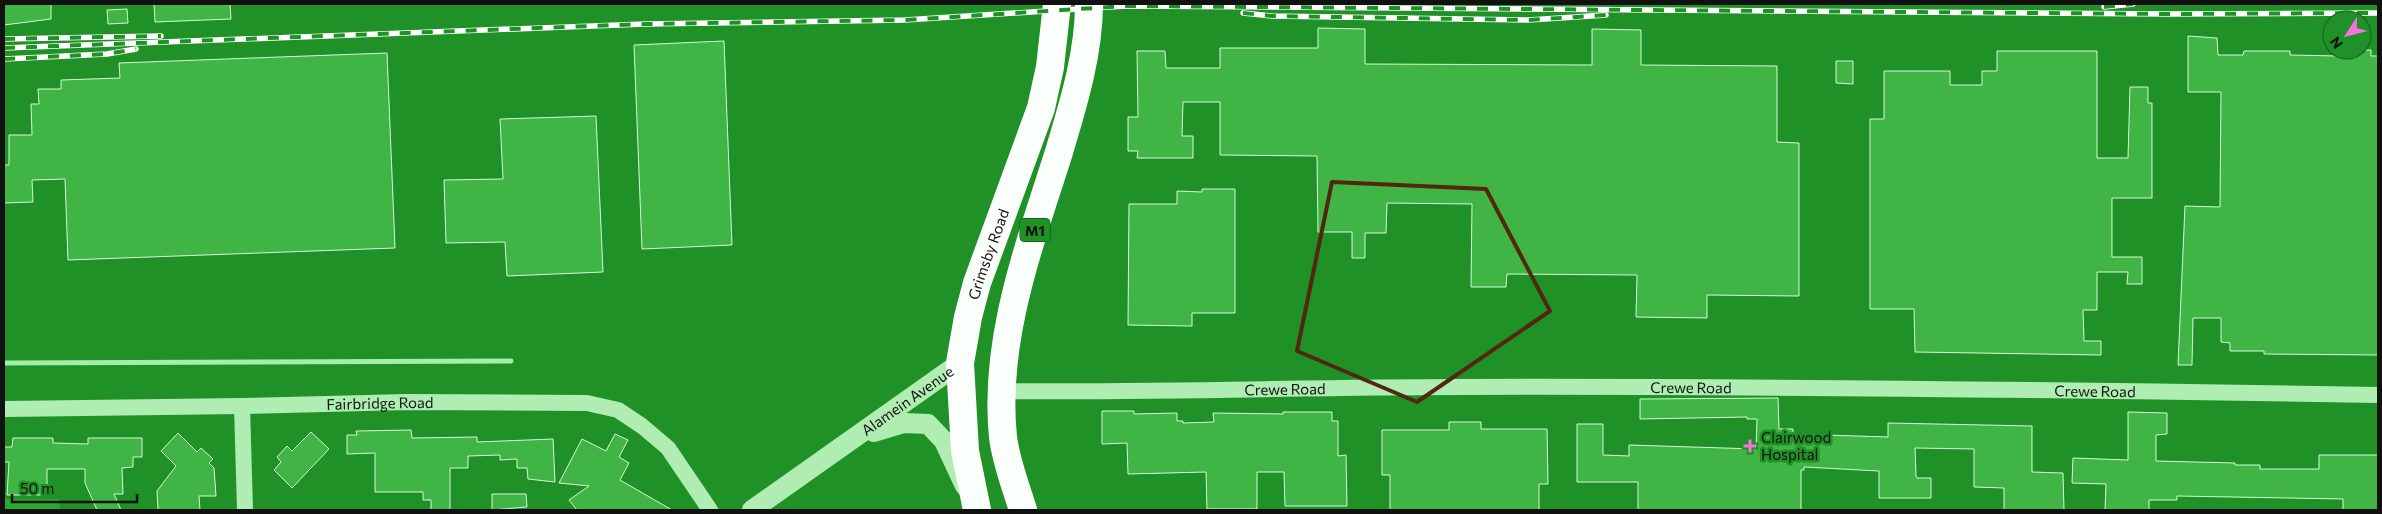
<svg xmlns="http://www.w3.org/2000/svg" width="2382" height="514" viewBox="0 0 2382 514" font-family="Commissioner,sans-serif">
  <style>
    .green { fill: #29aa2e }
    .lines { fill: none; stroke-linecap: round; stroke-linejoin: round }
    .stream { stroke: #a4efa6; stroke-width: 5 }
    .building { fill: #40b445; stroke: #d6fad7 }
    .minor { stroke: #b0edb3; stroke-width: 16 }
    .tertiary { stroke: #b0edb3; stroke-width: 20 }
    .trunk { stroke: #fbfffb; stroke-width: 28 }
    .rail-casing { stroke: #fff; stroke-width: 5.5 }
    .rail { stroke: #1f9126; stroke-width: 4; stroke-dasharray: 11; stroke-linecap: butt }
    .marked { fill: none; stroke: #522710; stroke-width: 4; stroke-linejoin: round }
    .poi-dot { fill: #fb70df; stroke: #1f9126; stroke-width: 2 }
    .labels { text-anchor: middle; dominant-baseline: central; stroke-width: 5; stroke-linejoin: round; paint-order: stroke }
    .shield { fill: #1f9126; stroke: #153717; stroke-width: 1 }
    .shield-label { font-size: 14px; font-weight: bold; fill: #111 }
    .street-label { font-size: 15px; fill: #111; stroke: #1f9126 }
    .poi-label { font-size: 15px; fill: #111; stroke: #1f9126; text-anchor: start }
  </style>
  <rect width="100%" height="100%" fill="#1f9126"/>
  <path class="green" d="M 4,499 L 59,499 L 60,510 L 4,510 Z"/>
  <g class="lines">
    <path class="stream" d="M 4,363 L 511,361"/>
  </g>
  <path class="building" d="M 4,4 L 51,4 L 51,19 L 4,25 Z
    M 154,4 L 230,4 L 231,19 L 155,22 Z
    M 127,9 L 128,23 L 108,24 L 107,10 Z
    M 1318,28 L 1365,29 L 1365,64 L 1592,65 L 1592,29 L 1641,30 L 1641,65 L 1777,66 L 1777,142 L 1799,143 L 1799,296 L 1707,295 L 1707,318 L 1636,317 L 1637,275 L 1507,274 L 1506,287 L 1471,287 L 1472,204 L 1387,203 L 1386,233 L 1365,233 L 1365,258 L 1352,258 L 1352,232 L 1318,232 L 1317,156 L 1220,155 L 1220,102 L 1183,102 L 1182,136 L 1193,136 L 1193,158 L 1137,158 L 1138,151 L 1128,151 L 1128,117 L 1138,117 L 1137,51 L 1165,51 L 1166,68 L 1220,68 L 1220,48 L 1318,48 Z
    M 2188,36 L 2217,38 L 2218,55 L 2243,55 L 2244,51 L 2290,51 L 2290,55 L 2338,56 L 2338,50 L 2371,50 L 2371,56 L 2378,56 L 2378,355 L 2264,354 L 2264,351 L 2230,351 L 2230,343 L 2221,342 L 2221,318 L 2193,318 L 2192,365 L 2178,365 L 2185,206 L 2220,207 L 2221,92 L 2188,92 Z
    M 724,41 L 732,245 L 642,249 L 634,45 Z
    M 1997,51 L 2097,51 L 2097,158 L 2128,158 L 2130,87 L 2148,87 L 2148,103 L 2152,103 L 2152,198 L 2112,198 L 2112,257 L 2142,257 L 2142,284 L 2127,284 L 2128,272 L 2097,272 L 2097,310 L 2083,310 L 2084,341 L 2101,341 L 2101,355 L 1915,352 L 1914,309 L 1870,309 L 1870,119 L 1884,119 L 1884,71 L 1950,71 L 1950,85 L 1982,85 L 1982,71 L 1997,71 Z
    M 387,53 L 395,248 L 68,260 L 65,179 L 32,180 L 33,202 L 4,203 L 4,165 L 9,165 L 9,135 L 32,135 L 31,104 L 39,104 L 38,89 L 61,89 L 61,80 L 120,78 L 119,63 Z
    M 1836,61 L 1853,61 L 1853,84 L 1836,83 Z
    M 596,116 L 603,272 L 507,276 L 505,242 L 446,243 L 444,180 L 503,179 L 500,119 Z
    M 1202,189 L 1235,189 L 1235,313 L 1192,313 L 1192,326 L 1128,325 L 1129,204 L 1177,204 L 1177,191 L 1202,192 Z
    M 1778,398 L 1779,429 L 1793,429 L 1793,434 L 1888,437 L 1888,423 L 2032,426 L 2032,472 L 2063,473 L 2064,510 L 2004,510 L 2004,488 L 1974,487 L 1974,449 L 1915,448 L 1916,476 L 1917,478 L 1931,478 L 1931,498 L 1879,498 L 1879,471 L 1804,467 L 1804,470 L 1801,470 L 1801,510 L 1638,510 L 1638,482 L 1577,482 L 1577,424 L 1603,424 L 1603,455 L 1629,456 L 1629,445 L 1756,449 L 1757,419 L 1747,419 L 1747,417 L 1640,419 L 1640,399 Z
    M 1102,411 L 1134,411 L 1134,414 L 1177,413 L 1177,421 L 1183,421 L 1183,423 L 1214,422 L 1213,413 L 1283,414 L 1283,412 L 1332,412 L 1332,421 L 1338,421 L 1338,456 L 1346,455 L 1347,506 L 1285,506 L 1284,472 L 1257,472 L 1257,509 L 1207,509 L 1206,472 L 1128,474 L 1127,443 L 1102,444 Z
    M 2128,412 L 2167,413 L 2167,434 L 2156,435 L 2156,461 L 2235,463 L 2235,465 L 2260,465 L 2260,469 L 2319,469 L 2319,455 L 2378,455 L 2378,510 L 2343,510 L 2343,499 L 2177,496 L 2177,500 L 2149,500 L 2149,510 L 2105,510 L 2106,484 L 2072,483 L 2073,458 L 2128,460 Z
    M 1449,422 L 1481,422 L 1481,429 L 1547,429 L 1548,484 L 1539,484 L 1539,510 L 1390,510 L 1390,475 L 1382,475 L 1382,430 L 1449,430 Z
    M 411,430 L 412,438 L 477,437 L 477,442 L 553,439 L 555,482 L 528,479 L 527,468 L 517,468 L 517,459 L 500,460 L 500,455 L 468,456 L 468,468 L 450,468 L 450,510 L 431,510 L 431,500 L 423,500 L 423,492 L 375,492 L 375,453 L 347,454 L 347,435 L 357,435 L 356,431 Z
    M 311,432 L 329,449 L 292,488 L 274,470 L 281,462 L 277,457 L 287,446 L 292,451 Z
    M 178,433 L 197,452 L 201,448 L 213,459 L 209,463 L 214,468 L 216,496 L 199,496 L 200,510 L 158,510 L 157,491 L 176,466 L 161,451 Z
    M 615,434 L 628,440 L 619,457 L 629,463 L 620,480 L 672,510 L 577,510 L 569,500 L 589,486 L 559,483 L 582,439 L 606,451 Z
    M 13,438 L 53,438 L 53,443 L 88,444 L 88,438 L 142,438 L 142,457 L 133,457 L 133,467 L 122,468 L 123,494 L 114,494 L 121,510 L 97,510 L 85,483 L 85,469 L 47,469 L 47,495 L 7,495 L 9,462 L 4,462 L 4,447 L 12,447 Z
    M 492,494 L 526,494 L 527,507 L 492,510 Z"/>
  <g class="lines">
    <g class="minor">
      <path id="s1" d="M 1003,391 C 1155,393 1307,387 1459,387 C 1765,386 2072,390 2378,395"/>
      <path d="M 242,406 L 245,510"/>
      <path id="s2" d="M 4,409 L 242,406 L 407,402 L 587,403 L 618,410 L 642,426 L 668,448 L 710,510"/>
    </g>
    <g class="tertiary">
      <path d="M 874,432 L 904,423 L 928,424 L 944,441 L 965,486"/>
      <path id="s3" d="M 752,510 L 960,363"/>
    </g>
    <g class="trunk">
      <path id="s4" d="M 977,510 L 965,451 L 960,363 L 968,317 L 977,283 L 1041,108 L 1050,67 L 1057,4"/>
      <path d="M 1023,510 C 1016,487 1006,462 1003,437 C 993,339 1030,244 1059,152 C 1073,105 1089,54 1089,4"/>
    </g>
    <g class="rail-casing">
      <path id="rail" d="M 2104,7 L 2133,4
        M 1243,13 L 1272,16 L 1529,20 L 1606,15
        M 4,39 L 161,36
        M 4,48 L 645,24 L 905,20 L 1126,6 L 2167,14 L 2378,13
        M 4,59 L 107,54 L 136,49"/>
    </g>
    <use href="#rail" class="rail"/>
  </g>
  <path class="marked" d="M 1332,182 L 1486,189 L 1550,311 L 1417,402 L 1297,351 Z"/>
  <path class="poi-dot" d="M1747.5 438.5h5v5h5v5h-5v5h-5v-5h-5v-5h5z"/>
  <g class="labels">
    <rect class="shield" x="1020" y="218.5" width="30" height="23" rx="4"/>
    <g class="shield-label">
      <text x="1035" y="230">M1</text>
    </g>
    <g class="street-label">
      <text stroke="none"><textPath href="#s4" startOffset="261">Grimsby Road</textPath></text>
      <text stroke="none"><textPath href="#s1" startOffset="688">Crewe Road</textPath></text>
      <text stroke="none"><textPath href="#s1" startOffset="282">Crewe Road</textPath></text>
      <text stroke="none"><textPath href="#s1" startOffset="1092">Crewe Road</textPath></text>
      <text stroke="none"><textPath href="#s3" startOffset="190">Alamein Avenue</textPath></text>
      <text stroke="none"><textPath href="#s2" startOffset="376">Fairbridge Road</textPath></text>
    </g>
    <g class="poi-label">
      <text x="1761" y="437">Clairwood<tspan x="1761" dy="17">Hospital</tspan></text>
    </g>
  </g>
  <rect width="2382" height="514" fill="none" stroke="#111111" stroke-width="10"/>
  <g transform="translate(2347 35) rotate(234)"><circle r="24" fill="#1f9126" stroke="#195e1e"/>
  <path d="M0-4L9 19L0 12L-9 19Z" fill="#fb70df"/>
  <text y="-8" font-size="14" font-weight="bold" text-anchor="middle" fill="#111111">N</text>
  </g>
  <path d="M12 494v8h125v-8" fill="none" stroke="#111111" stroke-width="2.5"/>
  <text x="20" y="494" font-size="15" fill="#111111" stroke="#1f9126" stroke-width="4" paint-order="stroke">50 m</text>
</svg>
